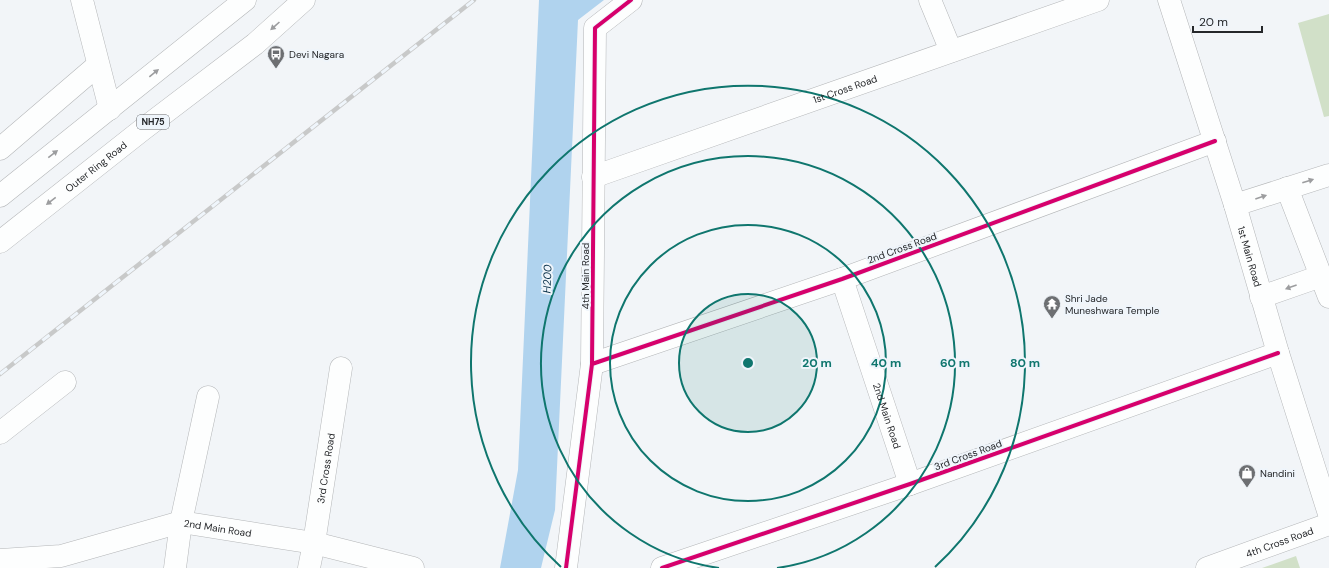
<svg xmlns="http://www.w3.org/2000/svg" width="1329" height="568" viewBox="0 0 1329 568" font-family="'DM Sans',sans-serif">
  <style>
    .green { fill: #d1e0c8 }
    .water { fill: #b0d3ee }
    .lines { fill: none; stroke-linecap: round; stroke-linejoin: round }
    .minor-casing { stroke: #b4b6b8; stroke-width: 23 }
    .highway-casing { stroke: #b4b6b8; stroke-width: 23 }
    .minor { stroke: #fdfefe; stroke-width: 22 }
    .highway { stroke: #fdfefe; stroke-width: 22 }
    .rail-casing { stroke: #c8c9c9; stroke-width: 4.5 }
    .rail { stroke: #eff5fb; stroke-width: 3; stroke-dasharray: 9; stroke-linecap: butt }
    .cycleway-casing { stroke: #eff5fb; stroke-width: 6 }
    .cycleway { stroke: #d6006c; stroke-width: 4 }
    .oneway { fill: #9c9d9f }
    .ring { fill: none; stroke: #0f766e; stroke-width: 2 }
    .labels { text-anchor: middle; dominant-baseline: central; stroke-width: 4; stroke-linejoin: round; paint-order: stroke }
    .shield { fill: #eff5fb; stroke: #626569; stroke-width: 1 }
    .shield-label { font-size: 9px; font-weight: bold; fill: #25272a }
    .poi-label { font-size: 10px; fill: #25272a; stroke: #eff5fb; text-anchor: start }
    .street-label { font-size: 10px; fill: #25272a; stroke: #eff5fb }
    .water-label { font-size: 11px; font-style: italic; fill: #0b334c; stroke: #eff5fb }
    .centre { fill: #0f766e; stroke: #eff5fb; stroke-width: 2 }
    .ring-label { font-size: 12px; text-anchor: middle; font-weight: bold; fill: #0f766e; stroke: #eff5fb; stroke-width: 4; stroke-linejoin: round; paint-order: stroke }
  </style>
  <rect width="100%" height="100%" fill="#f2f5f8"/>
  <path class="green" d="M 1329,14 L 1329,116 L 1324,117 L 1298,23 Z
    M 1296,556 L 1300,568 L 1262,568 Z"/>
  <path class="water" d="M 539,0 L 604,0 L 578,20 L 555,510 L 541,568 L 500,568 L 518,470 Z"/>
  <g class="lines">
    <g class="minor-casing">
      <g id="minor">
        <path d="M 82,0 L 110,109"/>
        <path d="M 930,0 L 951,51"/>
        <path id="s1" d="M 1169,0 L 1235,205 L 1278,353 L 1329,514"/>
        <path d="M 0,149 L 98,65"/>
        <path id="s2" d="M 593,177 L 1098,0"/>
        <path d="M 1287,188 L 1329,297"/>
        <path d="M 1235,205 L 1329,175"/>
        <path id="s3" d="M 842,279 L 910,484"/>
        <path d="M 1261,297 L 1321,276"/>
        <path d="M 592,364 L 842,279 L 1215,141"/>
        <path d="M 0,433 L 65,382"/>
        <path id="s4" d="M 0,560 L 61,556 L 181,522 L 314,543 L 413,568"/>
        <path d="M 175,568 L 181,522 L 208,397"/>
        <path id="s5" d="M 309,568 L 314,543 L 341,368"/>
        <path d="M 566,568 L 592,364 L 595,28 L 631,0"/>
        <path d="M 662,568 L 910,484 L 1278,353"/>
        <path id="s6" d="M 1207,568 L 1329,524"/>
      </g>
    </g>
    <g class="highway-casing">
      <g id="highway">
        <path d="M 0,196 L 245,0"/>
        <path id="s7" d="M 0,242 L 142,130 L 255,44 L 304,0"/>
      </g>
    </g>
    <use href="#minor" class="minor"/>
    <use href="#highway" class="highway"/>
    <g class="rail-casing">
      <path id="rail" d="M 0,374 L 474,0"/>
    </g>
    <use href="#rail" class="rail"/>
    <g class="cycleway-casing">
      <path id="cycleway" d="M 592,364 L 842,279 L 1215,141
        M 566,568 L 592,364 L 595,28 L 631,0
        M 662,568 L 910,484 L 1278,353"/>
    </g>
    <use href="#cycleway" class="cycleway"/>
  </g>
  <defs><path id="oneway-solid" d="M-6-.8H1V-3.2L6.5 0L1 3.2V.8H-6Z"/></defs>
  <g class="oneway">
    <use href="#oneway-solid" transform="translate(275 26) rotate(138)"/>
    <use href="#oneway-solid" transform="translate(154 73) rotate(-39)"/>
    <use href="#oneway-solid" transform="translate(53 154) rotate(-38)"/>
    <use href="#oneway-solid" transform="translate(1308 181) rotate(-18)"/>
    <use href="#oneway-solid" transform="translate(1261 197) rotate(-19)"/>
    <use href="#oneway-solid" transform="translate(51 201) rotate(142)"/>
    <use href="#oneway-solid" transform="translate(1291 287) rotate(160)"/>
  </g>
  <circle cx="748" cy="363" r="69" fill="#0f766e" fill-opacity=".12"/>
  <g class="ring">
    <circle cx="748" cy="363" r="69"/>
    <circle cx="748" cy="363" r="138"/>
    <path d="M719 568A207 207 0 1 1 777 568"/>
    <path d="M561 567A277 277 0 1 1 935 567"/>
  </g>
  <defs>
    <g id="bus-pin" transform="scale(0.9)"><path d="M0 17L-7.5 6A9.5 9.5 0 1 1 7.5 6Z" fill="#6d6f72" stroke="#eff5fb"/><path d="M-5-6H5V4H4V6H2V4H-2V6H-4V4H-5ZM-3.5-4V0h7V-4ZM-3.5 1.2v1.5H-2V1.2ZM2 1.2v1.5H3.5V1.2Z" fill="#fff"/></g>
    <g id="temple-pin" transform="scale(0.9)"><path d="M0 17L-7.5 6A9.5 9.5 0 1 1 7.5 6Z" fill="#6d6f72" stroke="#eff5fb"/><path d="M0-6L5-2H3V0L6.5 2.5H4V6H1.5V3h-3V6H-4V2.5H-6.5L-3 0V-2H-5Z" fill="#fff"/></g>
    <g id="shop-pin" transform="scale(0.9)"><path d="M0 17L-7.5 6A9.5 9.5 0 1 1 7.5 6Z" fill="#6d6f72" stroke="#eff5fb"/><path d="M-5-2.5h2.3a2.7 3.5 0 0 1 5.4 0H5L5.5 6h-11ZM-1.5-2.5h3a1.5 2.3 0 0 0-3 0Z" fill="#fff"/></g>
  </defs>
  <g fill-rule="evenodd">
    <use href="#bus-pin" x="276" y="54"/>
    <use href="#temple-pin" x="1052" y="304"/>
    <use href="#shop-pin" x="1247" y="473"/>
  </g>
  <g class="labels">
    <rect class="shield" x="137" y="115" width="32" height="14" rx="3"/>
    <g class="shield-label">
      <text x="153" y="122">NH75</text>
    </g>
    <g class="poi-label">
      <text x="289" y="54">Devi Nagara</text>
      <text x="1065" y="298">Shri Jade<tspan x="1065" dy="12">Muneshwara Temple</tspan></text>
      <text x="1260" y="473">Nandini</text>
    </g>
    <g class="street-label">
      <text stroke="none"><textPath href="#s2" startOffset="267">1st Cross Road</textPath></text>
      <text stroke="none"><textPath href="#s7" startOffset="122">Outer Ring Road</textPath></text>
      <text transform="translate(902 248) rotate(-20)">2nd Cross Road</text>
      <text stroke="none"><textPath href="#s1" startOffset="269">1st Main Road</textPath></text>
      <text transform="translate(585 276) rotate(-90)">4th Main Road</text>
      <text stroke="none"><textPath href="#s3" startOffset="144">2nd Main Road</textPath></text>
      <text transform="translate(968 455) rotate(-20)">3rd Cross Road</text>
      <text stroke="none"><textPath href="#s5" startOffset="101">3rd Cross Road</textPath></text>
      <text stroke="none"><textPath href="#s4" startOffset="223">2nd Main Road</textPath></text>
      <text stroke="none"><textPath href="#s6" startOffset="77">4th Cross Road</textPath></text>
    </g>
    <g class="water-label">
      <text transform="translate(547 279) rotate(-88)">H200</text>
    </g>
  </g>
  <circle cx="748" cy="363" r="6" class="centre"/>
  <g class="ring-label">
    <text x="817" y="367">20 m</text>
    <text x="886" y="367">40 m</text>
    <text x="955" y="367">60 m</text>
    <text x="1025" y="367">80 m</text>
  </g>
  <path d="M1193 26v6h69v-6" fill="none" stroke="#25272a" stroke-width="2"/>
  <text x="1199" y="26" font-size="12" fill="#25272a" stroke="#eff5fb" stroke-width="3" paint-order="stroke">20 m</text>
</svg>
